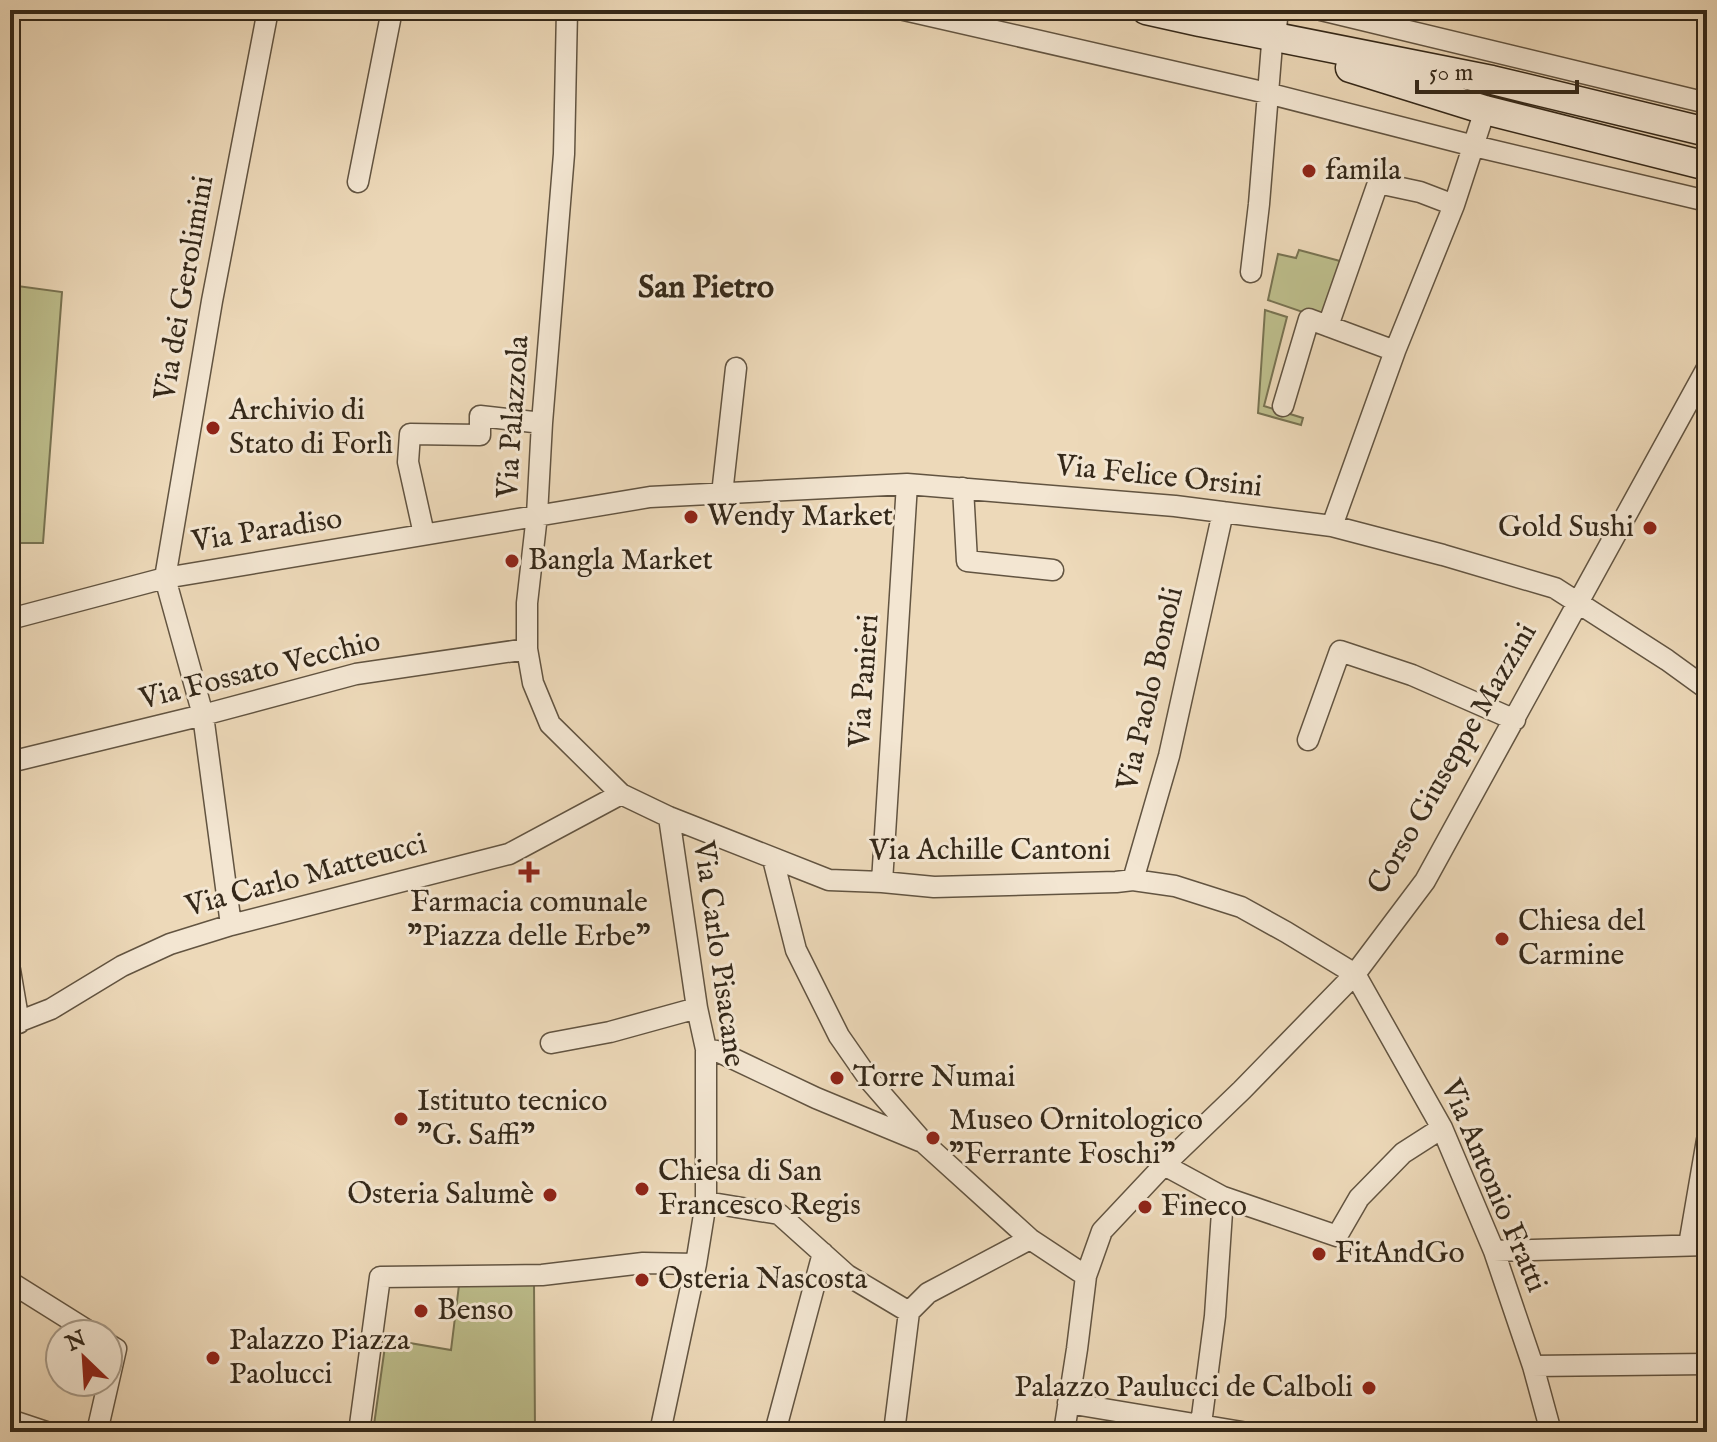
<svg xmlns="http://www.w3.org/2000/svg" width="1717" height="1442" viewBox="0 0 1717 1442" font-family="'IM FELL English',serif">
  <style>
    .green { fill: #bdbe8c; stroke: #787352; stroke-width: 2 }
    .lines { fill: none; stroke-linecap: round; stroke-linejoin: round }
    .street-casing { stroke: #625441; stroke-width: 23 }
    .secondary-casing { stroke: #342819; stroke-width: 31 }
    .street { stroke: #f3e6d2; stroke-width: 20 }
    .secondary { stroke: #f3e6d2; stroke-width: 28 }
    .poi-dot { fill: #8f2418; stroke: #f3e6d2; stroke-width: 3 }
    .labels { text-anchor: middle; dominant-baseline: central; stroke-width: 6; stroke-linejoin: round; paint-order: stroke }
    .poi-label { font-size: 30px; fill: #342819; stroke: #f3e6d2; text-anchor: start }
    .street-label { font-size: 30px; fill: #342819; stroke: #f3e6d2 }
    .neighbourhood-label { font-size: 32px; font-weight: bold; fill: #342819; stroke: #f3e6d2 }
  </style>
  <rect width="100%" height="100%" fill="#edd9b9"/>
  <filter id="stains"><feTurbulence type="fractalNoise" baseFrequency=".0025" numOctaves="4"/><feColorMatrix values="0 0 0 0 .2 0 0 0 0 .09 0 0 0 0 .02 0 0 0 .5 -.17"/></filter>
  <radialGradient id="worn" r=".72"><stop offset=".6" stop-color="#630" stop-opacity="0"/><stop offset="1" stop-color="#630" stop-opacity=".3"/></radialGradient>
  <path class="green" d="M 1299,250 L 1340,261 L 1323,319 L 1268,300 L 1278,254 L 1296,258 Z
    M 10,285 L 62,292 L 43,543 L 10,543 Z
    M 1265,310 L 1287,317 L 1264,406 L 1303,418 L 1301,425 L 1258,413 Z
    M 534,1283 L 535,1432 L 373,1432 L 386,1339 L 451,1350 L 459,1285 Z"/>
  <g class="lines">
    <g class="street-casing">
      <path id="street" d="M 567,10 L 564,154 L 542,423 L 537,515 L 527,603 L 527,649 L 533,683 L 550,724 L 621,794 L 669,817 L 829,880 L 882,882 L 934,887 L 1116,882 L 1133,880 L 1175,886 L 1241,907 L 1286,932 L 1355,974 L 1442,1128 L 1494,1251 L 1533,1366 L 1551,1432
        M 904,10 L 1267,93 L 1474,146 L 1707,201
        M 1321,10 L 1707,103
        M 1275,37 L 1278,10
        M 358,182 L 392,10
        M 1251,272 L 1259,204 L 1272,44
        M 1328,326 L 1378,183 L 1420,192 L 1454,205
        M 1283,406 L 1309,319 L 1395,351
        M 963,488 L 967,561 L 1053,570
        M 722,494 L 736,368
        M 1332,526 L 1395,351 L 1454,205 L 1485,110
        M 424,534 L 408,462 L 410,434 L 480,435 L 480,416 L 542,423
        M 10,619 L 165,578 L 650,497 L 907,484 L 1175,506 L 1332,526 L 1443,555 L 1555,588 L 1667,660 L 1707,689
        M 1308,740 L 1340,651 L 1412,675 L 1515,720
        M 10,762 L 203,715 L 356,674 L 527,649
        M 773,859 L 796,950 L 839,1036 L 871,1082 L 924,1143 L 1030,1239 L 1086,1276
        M 1133,880 L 1169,756 L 1223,512
        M 882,882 L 907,484
        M 231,925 L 203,715 L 165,578 L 212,301 L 268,10
        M 10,970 L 19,1023
        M 10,1025 L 51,1009 L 122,966 L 170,944 L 231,925 L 509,854 L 621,794
        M 551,1043 L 610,1032 L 697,1008
        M 706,1049 L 717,1051 L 816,1098 L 920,1141
        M 1164,1165 L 1223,1197 L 1337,1236 L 1359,1198 L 1403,1153 L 1442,1128
        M 706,1202 L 779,1214 L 847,1275 L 909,1312
        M 1689,1245 L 1707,1140
        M 1494,1251 L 1707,1245
        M 10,1282 L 93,1334
        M 1533,1366 L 1707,1364
        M 1068,1403 L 1242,1432
        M 10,1420 L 46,1432
        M 1201,1424 L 1215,1316 L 1223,1197
        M 97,1432 L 116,1349 L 108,1344
        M 359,1432 L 380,1277 L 542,1275 L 643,1263 L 696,1264
        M 660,1432 L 696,1264 L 706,1202 L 706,1049 L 697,1008 L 669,817
        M 775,1432 L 823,1253
        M 894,1432 L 909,1312 L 928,1293 L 1030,1239
        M 1064,1432 L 1077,1349 L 1086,1276 L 1102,1231 L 1164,1165 L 1242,1090 L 1355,974 L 1425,881 L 1707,368"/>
    </g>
    <g class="secondary-casing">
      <path id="secondary" d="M 1146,10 L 1200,22 L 1492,80 L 1707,132
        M 1350,68 L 1485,110 L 1707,166"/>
    </g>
    <use href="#street" class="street"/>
    <use href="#secondary" class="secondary"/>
  </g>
  <g class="poi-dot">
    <circle cx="1309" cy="171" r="8"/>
    <circle cx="213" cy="428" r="8"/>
    <circle cx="691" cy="517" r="8"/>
    <circle cx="1650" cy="528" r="8"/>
    <circle cx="512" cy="561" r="8"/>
    <path d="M525 860h8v8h8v8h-8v8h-8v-8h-8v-8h8z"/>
    <circle cx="1502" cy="939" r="8"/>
    <circle cx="837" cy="1078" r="8"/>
    <circle cx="401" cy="1119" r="8"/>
    <circle cx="933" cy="1138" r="8"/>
    <circle cx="642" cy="1189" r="8"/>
    <circle cx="550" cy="1195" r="8"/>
    <circle cx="1145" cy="1207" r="8"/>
    <circle cx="1319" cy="1254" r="8"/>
    <circle cx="642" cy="1280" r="8"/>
    <circle cx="421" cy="1311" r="8"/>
    <circle cx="213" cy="1358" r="8"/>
    <circle cx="1369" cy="1388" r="8"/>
  </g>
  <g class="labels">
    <g class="poi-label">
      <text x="1325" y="171">famila</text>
      <text x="229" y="411">Archivio di<tspan x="229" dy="34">Stato di Forlì</tspan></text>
      <text x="707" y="517">Wendy Market</text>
      <text x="1634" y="528" text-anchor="end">Gold Sushi</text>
      <text x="528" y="561">Bangla Market</text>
      <text x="529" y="903" text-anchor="middle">Farmacia comunale<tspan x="529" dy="34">"Piazza delle Erbe"</tspan></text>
      <text x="1518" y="922">Chiesa del<tspan x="1518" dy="34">Carmine</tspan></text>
      <text x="853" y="1078">Torre Numai</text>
      <text x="417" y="1102">Istituto tecnico<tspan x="417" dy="34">"G. Saffi"</tspan></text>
      <text x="949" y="1121">Museo Ornitologico<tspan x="949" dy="34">"Ferrante Foschi"</tspan></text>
      <text x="658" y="1172">Chiesa di San<tspan x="658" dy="34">Francesco Regis</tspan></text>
      <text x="534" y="1195" text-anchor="end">Osteria Salumè</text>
      <text x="1161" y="1207">Fineco</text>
      <text x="1335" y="1254">FitAndGo</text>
      <text x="658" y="1280">Osteria Nascosta</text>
      <text x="437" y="1311">Benso</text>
      <text x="229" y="1341">Palazzo Piazza<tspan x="229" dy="34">Paolucci</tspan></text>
      <text x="1353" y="1388" text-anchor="end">Palazzo Paulucci de Calboli</text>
    </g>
    <g class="street-label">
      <text transform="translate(185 288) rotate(-80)">Via dei Gerolimini</text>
      <text transform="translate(514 417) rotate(-86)">Via Palazzola</text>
      <text transform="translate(1159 477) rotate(6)">Via Felice Orsini</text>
      <text transform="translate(267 531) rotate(-9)">Via Paradiso</text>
      <text transform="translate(260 671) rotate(-14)">Via Fossato Vecchio</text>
      <text transform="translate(865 681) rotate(-86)">Via Panieri</text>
      <text transform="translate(1151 689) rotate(-77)">Via Paolo Bonoli</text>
      <text transform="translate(1453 759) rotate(-60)">Corso Giuseppe Mazzini</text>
      <text x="990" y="851">Via Achille Cantoni</text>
      <text transform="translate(306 876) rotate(-15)">Via Carlo Matteucci</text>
      <text transform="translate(718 954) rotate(82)">Via Carlo Pisacane</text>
      <text transform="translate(1493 1186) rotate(67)">Via Antonio Fratti</text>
    </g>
    <g class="neighbourhood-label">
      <text x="706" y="288">San Pietro</text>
    </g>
  </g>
  <rect width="1717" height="1442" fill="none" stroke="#edd9b9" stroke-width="40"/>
  <rect x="12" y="12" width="1693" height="1418" fill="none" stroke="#342819" stroke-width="4"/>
  <rect x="20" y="20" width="1677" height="1402" fill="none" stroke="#342819" stroke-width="2"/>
  <g transform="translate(84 1358) rotate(335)"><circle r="38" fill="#f3e6d2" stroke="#a79a88" stroke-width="2"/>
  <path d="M0-6L14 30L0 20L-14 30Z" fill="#8f2418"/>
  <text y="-12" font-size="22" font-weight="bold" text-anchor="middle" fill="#342819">N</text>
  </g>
  <path d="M1417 80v12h160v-12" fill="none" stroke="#342819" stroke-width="4"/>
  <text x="1429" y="80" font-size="24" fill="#342819" stroke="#f3e6d2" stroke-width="6" paint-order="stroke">50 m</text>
  <rect width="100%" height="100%" filter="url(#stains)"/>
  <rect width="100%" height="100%" fill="url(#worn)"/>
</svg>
